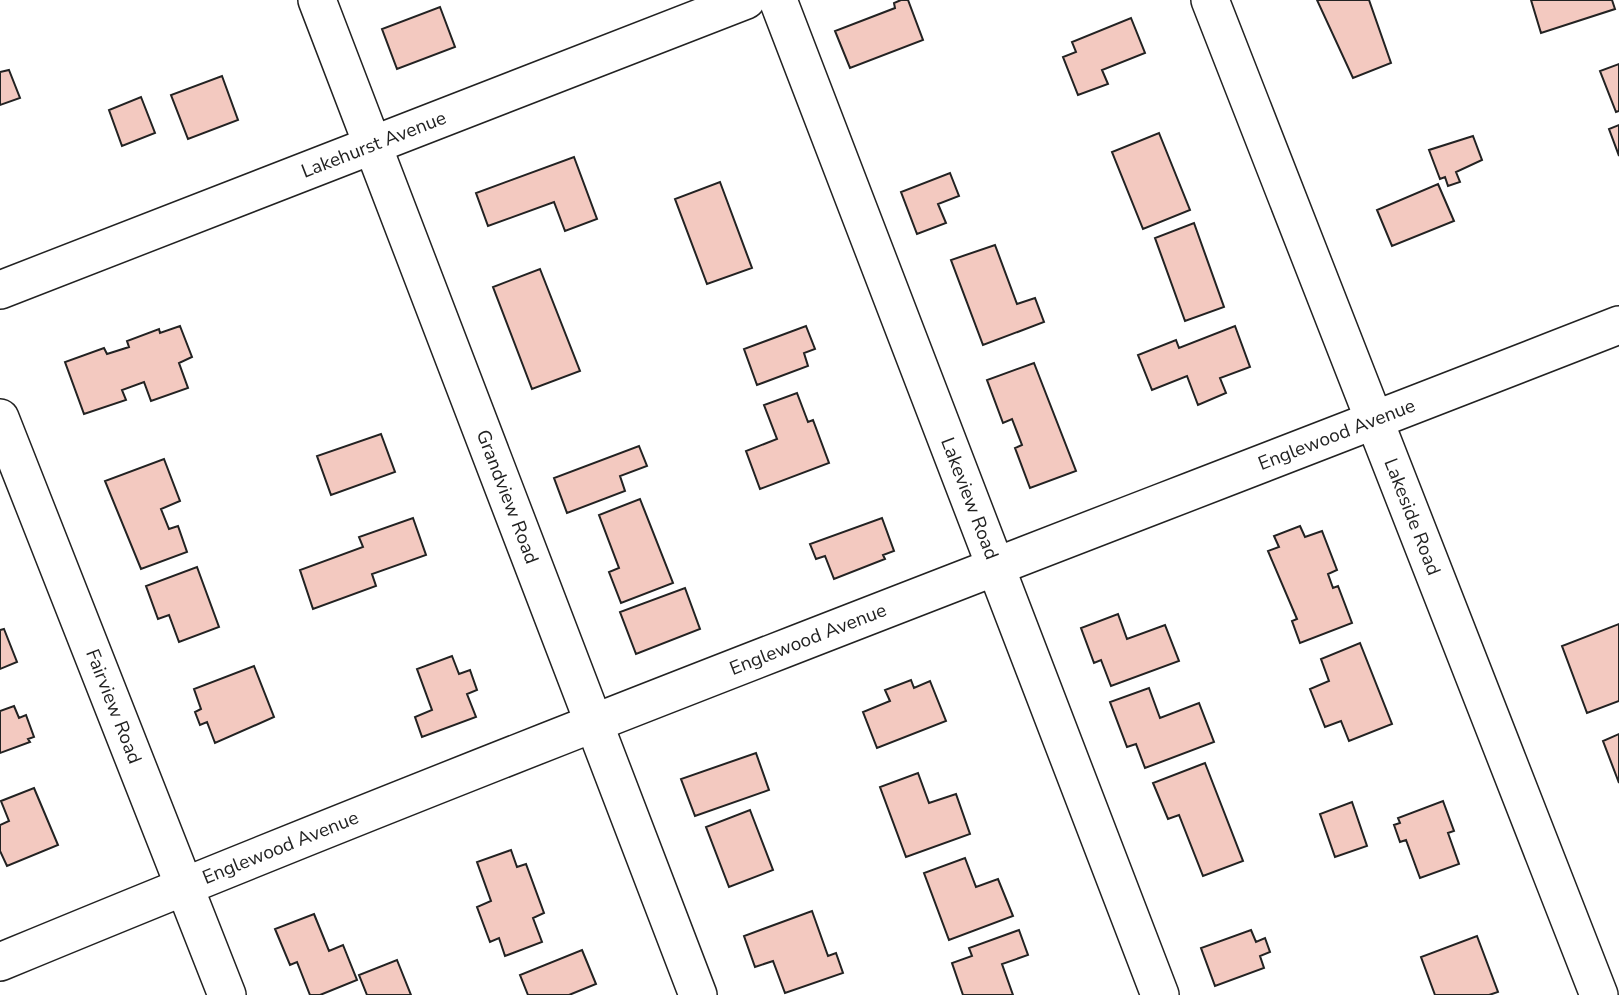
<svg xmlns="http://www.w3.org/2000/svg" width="1619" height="995" viewBox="0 0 1619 995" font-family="'Nunito Sans',sans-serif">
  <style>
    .building { fill: #f3c9c0; stroke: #222; stroke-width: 2 }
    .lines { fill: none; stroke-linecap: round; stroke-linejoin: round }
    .minor-casing { stroke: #222; stroke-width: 40 }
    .minor { stroke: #fff; stroke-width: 37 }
    .labels { text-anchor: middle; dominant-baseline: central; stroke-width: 5; stroke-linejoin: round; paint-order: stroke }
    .street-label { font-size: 19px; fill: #222; stroke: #fff }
  </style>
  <rect width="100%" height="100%" fill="#fff"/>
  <path class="building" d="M 901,0 L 908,0 L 923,40 L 850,68 L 835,31 L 895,8 L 894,3 Z
    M 1317,0 L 1369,0 L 1391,63 L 1353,78 Z
    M 1531,0 L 1612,0 L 1615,9 L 1541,33 Z
    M 440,7 L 455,47 L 397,69 L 382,29 Z
    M 1131,18 L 1145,53 L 1102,70 L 1108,84 L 1078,95 L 1063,57 L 1076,52 L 1072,42 Z
    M 1619,64 L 1619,111 L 1616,112 L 1600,71 Z
    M 9,70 L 20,98 L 0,105 L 0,72 Z
    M 222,76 L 238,120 L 188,139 L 171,95 Z
    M 141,97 L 155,133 L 122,146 L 109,110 Z
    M 1619,125 L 1619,156 L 1609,129 Z
    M 1159,133 L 1190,210 L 1143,229 L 1112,152 Z
    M 1473,136 L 1482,160 L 1456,172 L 1460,182 L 1448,186 L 1445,177 L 1440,179 L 1429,150 Z
    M 574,157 L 597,219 L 565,231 L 554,202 L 488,226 L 476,193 Z
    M 950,173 L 959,196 L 938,204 L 946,223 L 917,234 L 901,192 Z
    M 720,182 L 752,268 L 707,284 L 675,199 Z
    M 1438,184 L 1454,221 L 1392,246 L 1377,210 Z
    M 1194,223 L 1224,307 L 1185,321 L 1155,238 Z
    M 995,245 L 1017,304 L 1035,298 L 1044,322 L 983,345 L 951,260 Z
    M 540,269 L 580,371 L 532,389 L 493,287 Z
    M 180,326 L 192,357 L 179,363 L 188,388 L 151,401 L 144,382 L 122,390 L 126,400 L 84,414 L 65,362 L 104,348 L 107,354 L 129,347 L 127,341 L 159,329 L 160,333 Z
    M 806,326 L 815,349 L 804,353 L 808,366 L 757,385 L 744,349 Z
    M 1235,326 L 1250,367 L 1220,378 L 1226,393 L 1198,405 L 1187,376 L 1152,390 L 1138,355 L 1176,340 L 1179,348 Z
    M 1034,363 L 1076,471 L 1030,488 L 1015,448 L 1022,445 L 1012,419 L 1003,423 L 987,380 Z
    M 797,393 L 808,422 L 813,420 L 829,463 L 760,489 L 746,451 L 777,439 L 764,405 Z
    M 381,434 L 395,472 L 331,495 L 317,456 Z
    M 639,446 L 647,466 L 620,476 L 625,491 L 567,513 L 554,478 Z
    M 164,459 L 180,501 L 161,509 L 169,529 L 178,526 L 187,552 L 141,569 L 105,481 Z
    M 640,499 L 673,583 L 621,603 L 609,572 L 619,568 L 599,515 Z
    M 413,518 L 426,555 L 372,574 L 376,586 L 313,609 L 300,570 L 363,547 L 359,537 Z
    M 882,518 L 894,551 L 883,555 L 885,559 L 834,579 L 825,556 L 816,559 L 810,544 Z
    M 1300,526 L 1305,537 L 1322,531 L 1337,570 L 1328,574 L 1333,588 L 1338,586 L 1352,623 L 1300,643 L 1292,621 L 1297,619 L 1268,551 L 1279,547 L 1274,536 Z
    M 197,567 L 219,627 L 179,642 L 169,615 L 158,619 L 146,586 Z
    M 685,588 L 700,629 L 636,654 L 620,612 Z
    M 1118,614 L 1127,639 L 1165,625 L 1179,661 L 1111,686 L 1101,660 L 1094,663 L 1081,628 Z
    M 1619,624 L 1619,701 L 1587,713 L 1562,646 Z
    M 4,629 L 17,662 L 0,669 L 0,630 Z
    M 1360,643 L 1392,724 L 1349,741 L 1341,721 L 1325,727 L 1310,689 L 1329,681 L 1321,659 Z
    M 452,656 L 459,674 L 470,670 L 477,690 L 467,694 L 476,717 L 422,737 L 415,717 L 432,710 L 417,669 Z
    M 254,666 L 274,717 L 215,743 L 207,722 L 200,725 L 195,712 L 201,709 L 194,689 Z
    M 911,680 L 914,688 L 930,681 L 946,721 L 877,748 L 863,712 L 890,701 L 885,690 Z
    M 1149,688 L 1160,718 L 1199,703 L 1214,742 L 1145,768 L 1136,744 L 1127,747 L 1110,702 Z
    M 14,706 L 19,718 L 26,715 L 34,737 L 28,739 L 30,742 L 0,753 L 0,711 Z
    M 1619,734 L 1619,783 L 1603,741 Z
    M 756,753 L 769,790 L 695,816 L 681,779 Z
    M 1205,763 L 1243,861 L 1203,876 L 1179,815 L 1168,819 L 1153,783 Z
    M 918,773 L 929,803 L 956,794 L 970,834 L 906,857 L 880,787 Z
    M 34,788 L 58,845 L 7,866 L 0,851 L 0,825 L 9,821 L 1,801 Z
    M 1443,801 L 1454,831 L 1448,833 L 1459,864 L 1420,878 L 1406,840 L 1400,842 L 1394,825 L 1400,823 L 1398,818 Z
    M 1352,802 L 1367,846 L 1335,857 L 1320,814 Z
    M 750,810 L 773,870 L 729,887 L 706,827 Z
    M 511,850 L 517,867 L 526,864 L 544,913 L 533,918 L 542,942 L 505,956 L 499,938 L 490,942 L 477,907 L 491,901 L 477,862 Z
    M 965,858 L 976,887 L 998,879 L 1013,916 L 949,940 L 924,873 Z
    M 812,911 L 828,956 L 836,953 L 843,973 L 785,993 L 773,961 L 755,967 L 744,936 Z
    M 314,914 L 329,951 L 343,945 L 357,980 L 320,995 L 310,995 L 297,962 L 290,965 L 275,929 Z
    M 1019,930 L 1028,955 L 1002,964 L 1013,995 L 963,995 L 952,963 L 972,956 L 969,948 Z
    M 1251,930 L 1256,942 L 1265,938 L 1270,952 L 1260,956 L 1264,968 L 1215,986 L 1201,948 Z
    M 1477,936 L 1498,992 L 1489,995 L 1435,995 L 1421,957 Z
    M 582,950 L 596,984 L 569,995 L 528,995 L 520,975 Z
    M 397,960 L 411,995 L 367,995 L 359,975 Z"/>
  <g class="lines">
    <g class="minor-casing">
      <g id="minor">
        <path id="s1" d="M 317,0 L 698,995"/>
        <path id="s2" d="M 778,0 L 1160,995"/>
        <path id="s3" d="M 1210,0 L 1599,995"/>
        <path id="s4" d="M 0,290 L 746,0"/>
        <path id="s5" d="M 0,418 L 227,995"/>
        <path id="s6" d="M 0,962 C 536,740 1079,536 1619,325"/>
      </g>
    </g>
    <use href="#minor" class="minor"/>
  </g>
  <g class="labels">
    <g class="street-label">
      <text stroke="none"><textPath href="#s4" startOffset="401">Lakehurst Avenue</textPath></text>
      <text stroke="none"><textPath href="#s6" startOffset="1437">Englewood Avenue</textPath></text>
      <text stroke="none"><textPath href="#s1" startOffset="532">Grandview Road</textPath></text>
      <text stroke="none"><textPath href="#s2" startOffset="534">Lakeview Road</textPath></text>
      <text stroke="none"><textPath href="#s3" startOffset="555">Lakeside Road</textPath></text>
      <text stroke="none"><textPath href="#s6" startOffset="870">Englewood Avenue</textPath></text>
      <text stroke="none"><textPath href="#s5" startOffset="310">Fairview Road</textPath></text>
      <text stroke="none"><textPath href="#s6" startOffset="303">Englewood Avenue</textPath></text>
    </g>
  </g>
</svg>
